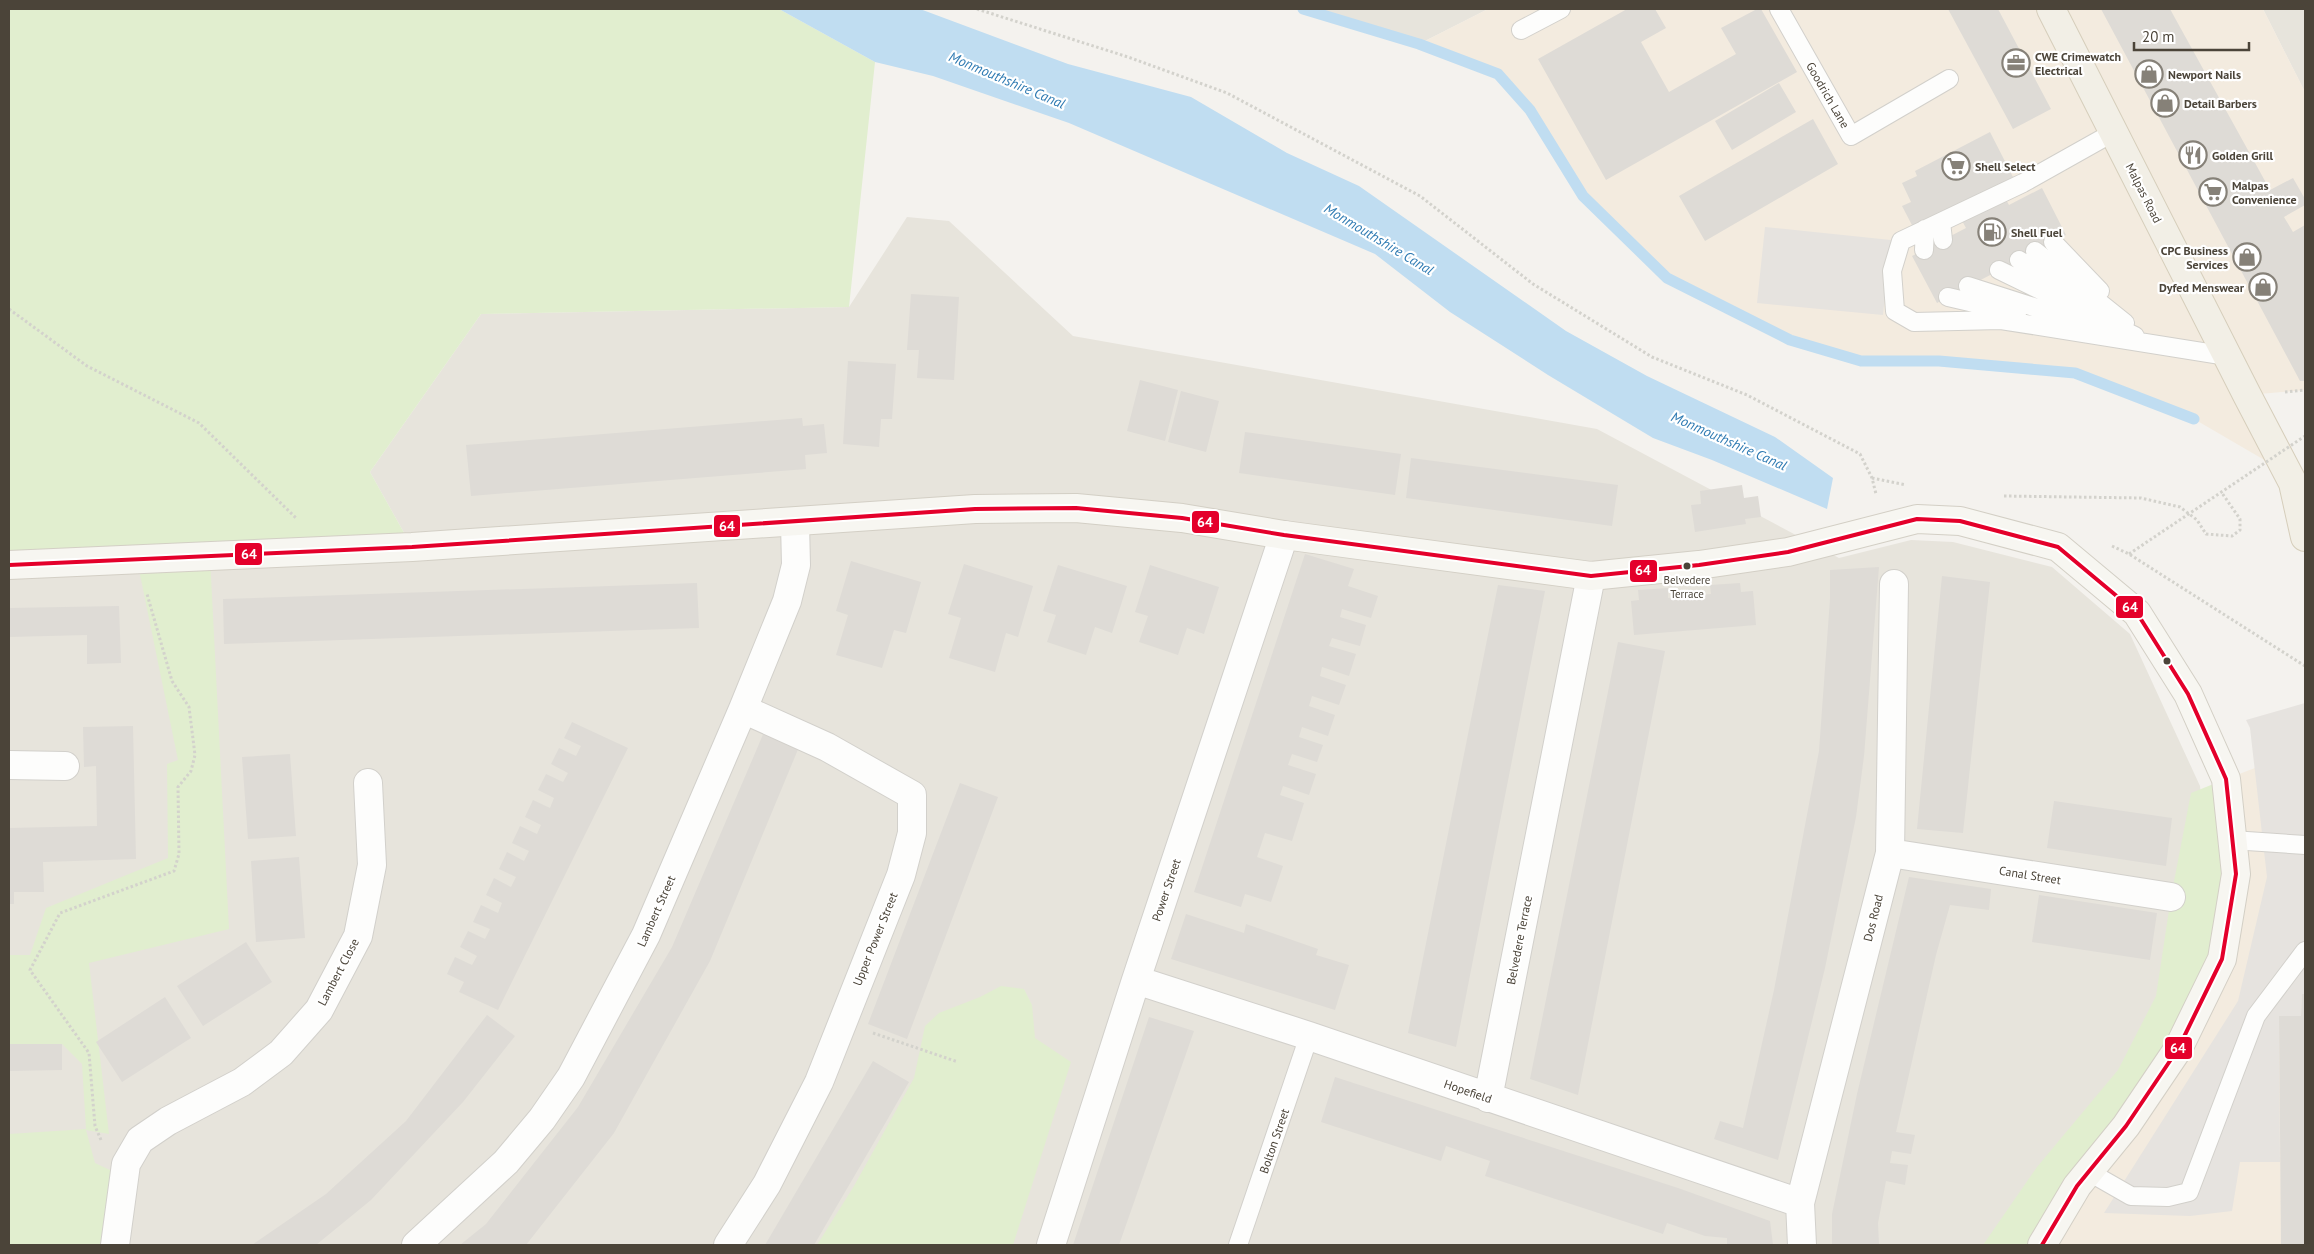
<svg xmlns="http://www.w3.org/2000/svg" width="2314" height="1254" viewBox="0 0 2314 1254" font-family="'PT Sans',sans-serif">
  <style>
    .residential { fill: #e7e4dc }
    .commercial { fill: #f3ebdf }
    .green { fill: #e1eecf }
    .parking { fill: #e6e3df }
    .water { fill: #c0ddf1 }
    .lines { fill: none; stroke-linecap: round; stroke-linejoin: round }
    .stream { stroke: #c0ddf1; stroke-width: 11 }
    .building { fill: #dedbd6 }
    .lane-casing { stroke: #d2d0cb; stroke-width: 20 }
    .street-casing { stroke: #d2d0cb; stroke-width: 30 }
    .secondary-casing { stroke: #d3cfc5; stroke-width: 30 }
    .primary-casing { stroke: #d6cebb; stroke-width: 30 }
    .path { stroke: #d3d2cc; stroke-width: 3; stroke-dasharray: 2.5 2.5; stroke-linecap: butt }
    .lane { stroke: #fdfdfc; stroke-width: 18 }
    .street { stroke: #fdfdfc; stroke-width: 28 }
    .secondary { stroke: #f7f6f1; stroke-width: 28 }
    .primary { stroke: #f2efe6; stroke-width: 28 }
    .path-bridge { stroke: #d3d2cc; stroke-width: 3; stroke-dasharray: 2.5 2.5; stroke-linecap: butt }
    .bus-1-casing { stroke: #fff; stroke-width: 8 }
    .bus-1 { stroke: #e4002b; stroke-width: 4 }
    .bus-dot { fill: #4b4439; stroke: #fff; stroke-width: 2 }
    .labels { text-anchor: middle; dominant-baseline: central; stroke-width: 4.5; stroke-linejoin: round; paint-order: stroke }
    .bus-label { font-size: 11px; fill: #4b4439; stroke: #fff }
    .poi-label { font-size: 12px; font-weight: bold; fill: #4b4439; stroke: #fff; text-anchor: start }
    .street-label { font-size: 12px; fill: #4b4439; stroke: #fff }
    .water-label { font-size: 14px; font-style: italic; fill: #2e7ab2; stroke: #fff }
    .line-badge { stroke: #fff; stroke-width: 2 }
    .badge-label { font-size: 14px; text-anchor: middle; font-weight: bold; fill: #fff }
  </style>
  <rect width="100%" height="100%" fill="#f4f2ee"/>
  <path class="residential" d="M 1303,9 L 1488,9 L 1419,44 Z
    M 2263,9 L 2305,9 L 2305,92 Z
    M 907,217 L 949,221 L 1073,336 L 1597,429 L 1839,558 L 1911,540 L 1953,542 L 2052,567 L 2130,634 L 2200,786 L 2210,881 L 2042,1245 L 9,1245 L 9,565 L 412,547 L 370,472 L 481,314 L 849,307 Z"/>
  <path class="commercial" d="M 1488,9 L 2263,9 L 2305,92 L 2305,390 L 2247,395 L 2292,476 L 2194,419 L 2075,373 L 1939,361 L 1861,361 L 1790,340 L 1667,278 L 1583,196 L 1530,110 L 1498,74 L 1419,44 Z
    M 2305,749 L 2305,1245 L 2042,1245 L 2126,1126 L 2226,779 Z"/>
  <path class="green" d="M 9,9 L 779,9 L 875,62 L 849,307 L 481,314 L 370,472 L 412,547 L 210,557 L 229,929 L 89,963 L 109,1134 L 86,1130 L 95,1163 L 125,1177 L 115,1245 L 9,1245 L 9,1134 L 86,1129 L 82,1064 L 62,1044 L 9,1044 L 9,955 L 30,955 L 46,908 L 168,858 L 167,764 L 178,760 L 137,560 L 9,565 Z
    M 2226,779 L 2222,959 L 2042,1245 L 1983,1245 L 2037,1167 L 2118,1070 L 2156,996 L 2171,897 L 2191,793 Z
    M 1001,986 L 1024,989 L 1032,1005 L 1035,1038 L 1071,1062 L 1013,1245 L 817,1245 L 854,1186 L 914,1078 L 925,1026 L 939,1013 L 980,997 Z"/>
  <path class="parking" d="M 1765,227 L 1891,240 L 1883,315 L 1757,303 Z
    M 2305,703 L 2305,994 L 2302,995 L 2301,1016 L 2279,1016 L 2280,1162 L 2240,1162 L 2232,1211 L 2190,1216 L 2104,1213 L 2238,1001 L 2267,877 L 2250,728 L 2246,720 Z"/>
  <path class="water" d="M 779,9 L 920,9 L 1068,64 L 1191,97 L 1287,153 L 1359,186 L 1566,331 L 1647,376 L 1775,437 L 1833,478 L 1827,509 L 1712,460 L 1653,438 L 1548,375 L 1450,312 L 1375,254 L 1069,123 L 933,76 L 875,62 Z"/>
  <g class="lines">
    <path class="stream" d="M 1303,9 L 1419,44 L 1498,74 L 1530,110 L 1583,196 L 1667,278 L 1790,340 L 1861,361 L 1939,361 L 2075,373 L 2194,419"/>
  </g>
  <path class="building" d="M 1627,9 L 1655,9 L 1666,28 L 1641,42 L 1669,92 L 1736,54 L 1721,28 L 1757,9 L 1761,9 L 1797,72 L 1606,180 L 1538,59 Z
    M 1948,9 L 1998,9 L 2051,109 L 2013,129 Z
    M 2101,9 L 2170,9 L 2270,190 L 2293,178 L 2305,199 L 2305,205 L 2284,217 L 2293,232 L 2305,225 L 2305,381 L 2300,381 Z
    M 1779,83 L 1796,112 L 1732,150 L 1715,121 Z
    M 1813,119 L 1838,164 L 1705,241 L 1679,196 Z
    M 1990,132 L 2013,177 L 1998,185 L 2009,205 L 2042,188 L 2066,235 L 1937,303 L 1912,256 L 1966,228 L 1954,206 L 1913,227 L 1902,206 L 1911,202 L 1902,183 L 1917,176 L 1915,171 Z
    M 911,294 L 959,297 L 954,380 L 917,378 L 919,350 L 907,350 Z
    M 848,361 L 896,364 L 892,419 L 881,419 L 879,447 L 843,444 Z
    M 1140,380 L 1178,390 L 1165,441 L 1127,431 Z
    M 1181,391 L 1219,401 L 1206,452 L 1168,442 Z
    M 802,418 L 803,426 L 824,424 L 827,453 L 805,455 L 806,469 L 471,496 L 466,445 Z
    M 1245,432 L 1401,454 L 1395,495 L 1239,473 Z
    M 1411,458 L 1618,485 L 1612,526 L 1406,498 Z
    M 1742,485 L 1744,498 L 1758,496 L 1761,517 L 1745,519 L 1746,524 L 1695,532 L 1691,505 L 1701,504 L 1700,491 Z
    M 1305,554 L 1354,569 L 1348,586 L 1378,596 L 1371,618 L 1342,609 L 1340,617 L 1366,625 L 1360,646 L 1332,638 L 1329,646 L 1356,654 L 1349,676 L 1322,667 L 1320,676 L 1346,685 L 1339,705 L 1312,696 L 1309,706 L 1335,715 L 1328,736 L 1302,727 L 1299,737 L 1323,745 L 1317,762 L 1292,754 L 1288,765 L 1316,774 L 1309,795 L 1283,786 L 1280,795 L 1304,803 L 1292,841 L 1265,833 L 1257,857 L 1283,866 L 1271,902 L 1245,894 L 1241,907 L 1194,892 Z
    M 851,561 L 921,582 L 906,633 L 894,630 L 882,668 L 836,655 L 848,615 L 836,611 Z
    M 964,564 L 1033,586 L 1018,637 L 1006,633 L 995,672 L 949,658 L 961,618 L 948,614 Z
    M 1058,565 L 1127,586 L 1112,633 L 1095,627 L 1086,655 L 1047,642 L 1056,615 L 1043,611 Z
    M 1150,565 L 1219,587 L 1204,634 L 1187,628 L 1178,655 L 1139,642 L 1148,616 L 1135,612 Z
    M 1879,567 L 1864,756 L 1856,817 L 1825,968 L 1778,1160 L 1714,1139 L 1720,1121 L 1743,1128 L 1774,990 L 1819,751 L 1830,599 L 1830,570 Z
    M 1942,576 L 1990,582 L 1963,833 L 1917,829 Z
    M 697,583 L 699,628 L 224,644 L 223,599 Z
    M 1740,583 L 1741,592 L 1753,591 L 1756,625 L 1634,635 L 1631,601 L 1639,600 L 1638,590 L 1668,588 L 1668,598 L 1711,594 L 1710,585 Z
    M 1498,585 L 1545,591 L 1456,1047 L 1408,1033 Z
    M 119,606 L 121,663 L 87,664 L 87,635 L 9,637 L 9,608 Z
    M 1618,642 L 1665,651 L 1578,1095 L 1530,1079 Z
    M 572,722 L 628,748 L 498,1010 L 459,992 L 464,982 L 447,974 L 455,957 L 472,965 L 477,956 L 460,947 L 468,931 L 485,939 L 490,929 L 473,922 L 481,905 L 498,913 L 502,903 L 486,895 L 494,878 L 511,887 L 516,877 L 499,869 L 507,852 L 524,861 L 529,851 L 512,843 L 520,826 L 537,834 L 541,825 L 525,817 L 533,800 L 550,808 L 554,798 L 538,790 L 546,774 L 563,782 L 568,773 L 551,764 L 559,748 L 576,756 L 581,746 L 564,738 Z
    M 133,726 L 136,859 L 43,862 L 44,892 L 14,892 L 14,904 L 9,904 L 9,828 L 97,826 L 96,766 L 84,767 L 83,727 Z
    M 765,730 L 799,747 L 710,961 L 614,1133 L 526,1245 L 460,1245 L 486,1224 L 578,1107 L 672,947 Z
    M 290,754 L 296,836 L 248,839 L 242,757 Z
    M 960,783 L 998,797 L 907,1039 L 868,1024 Z
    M 2054,801 L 2172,818 L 2166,866 L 2047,848 Z
    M 299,857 L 305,938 L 256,942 L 251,861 Z
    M 1909,877 L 1991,889 L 1989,910 L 1950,905 L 1936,955 L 1896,1132 L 1915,1135 L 1911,1154 L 1892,1151 L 1890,1163 L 1908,1165 L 1905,1185 L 1886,1181 L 1878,1223 L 1879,1245 L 1832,1245 L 1832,1214 L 1857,1094 Z
    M 2039,895 L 2157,913 L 2150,960 L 2032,942 Z
    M 1186,914 L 1244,933 L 1246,924 L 1318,949 L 1316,955 L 1349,965 L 1335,1010 L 1171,959 Z
    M 246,942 L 272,982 L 203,1026 L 177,986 Z
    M 2302,994 L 2305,994 L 2305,1245 L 2281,1245 L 2279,1016 L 2301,1016 Z
    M 165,997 L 191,1038 L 122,1082 L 96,1042 Z
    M 487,1015 L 515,1036 L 463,1102 L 371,1200 L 316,1245 L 252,1245 L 326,1194 L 406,1121 Z
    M 1149,1017 L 1194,1031 L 1119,1245 L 1073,1245 Z
    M 9,1044 L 62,1044 L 62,1070 L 9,1071 Z
    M 873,1061 L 909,1082 L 883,1127 L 814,1245 L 765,1245 Z
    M 1335,1077 L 1678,1188 L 1770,1221 L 1773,1245 L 1727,1245 L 1727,1238 L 1705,1236 L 1667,1223 L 1663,1234 L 1485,1176 L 1490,1161 L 1446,1146 L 1441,1161 L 1321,1122 Z"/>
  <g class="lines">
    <g class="lane-casing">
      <path id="lane" d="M 1779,9 L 1851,136 L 1949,79
        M 1521,30 L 1561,9
        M 2114,132 L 2023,183 L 1901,241 L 1892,271 L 1895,311 L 1914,322 L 2001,320 L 2227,356
        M 1941,222 L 1943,240
        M 2053,242 L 2100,291
        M 1924,250 L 1925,229
        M 2035,251 L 2125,323
        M 2019,260 L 2079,298
        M 1999,270 L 2135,336
        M 1968,286 L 2093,326
        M 1948,297 L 2017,313
        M 2232,840 L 2305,845
        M 2089,1172 L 2131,1196 L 2168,1197 L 2189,1192 L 2256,1016 L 2305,951
        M 1238,1245 L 1309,1036"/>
    </g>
    <g class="street-casing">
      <path id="street" d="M 9,765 L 65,766
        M 1890,853 L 2171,897
        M 1136,980 L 1309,1036 L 1800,1203
        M 1488,1098 L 1591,576
        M 115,1245 L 126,1164 L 140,1140 L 168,1121 L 242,1082 L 281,1053 L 319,1010 L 358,936 L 372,865 L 368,783
        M 416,1245 L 506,1162 L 542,1119 L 571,1077 L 646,935 L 743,709 L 787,601 L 796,565 L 795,523
        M 728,1245 L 767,1184 L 819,1082 L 901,875 L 912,833 L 912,795 L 827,747 L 743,709
        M 1051,1245 L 1136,980 L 1284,535
        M 1802,1245 L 1800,1203 L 1890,853 L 1894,584"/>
    </g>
    <g class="secondary-casing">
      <path id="secondary" d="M 9,565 L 412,547 L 975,509 L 1076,508 L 1182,518 L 1284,535 L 1591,576 L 1699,565 L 1788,552 L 1917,519 L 1960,521 L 2058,547 L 2137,613 L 2188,694 L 2226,779 L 2236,874 L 2222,959 L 2178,1049 L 2126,1126 L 2077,1186 L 2042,1245"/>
    </g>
    <g class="primary-casing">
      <path id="primary" d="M 2051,9 L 2247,395 L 2293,483 L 2305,500
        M 2293,483 L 2305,537"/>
    </g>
    <path class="path" d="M 977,9 L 1128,57 L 1227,93 L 1420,196 L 1533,284 L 1652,357 L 1747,395 L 1860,454 L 1872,478 L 1876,494
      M 9,309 L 87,366 L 199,423 L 296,518
      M 2285,392 L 2305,390
      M 1872,478 L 1906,485
      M 2004,496 L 2141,498 L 2180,507 L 2197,520 L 2206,534 L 2232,536 L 2240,530 L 2240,519 L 2222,493
      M 2112,546 L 2129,554 L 2305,666
      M 873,1033 L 958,1062
      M 101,1140 L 95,1126 L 89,1053 L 30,970 L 60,913 L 174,871 L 179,854 L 178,787 L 191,771 L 195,755 L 189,707 L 172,681 L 147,594"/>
    <use href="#lane" class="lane"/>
    <use href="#street" class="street"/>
    <use href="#secondary" class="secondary"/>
    <use href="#primary" class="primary"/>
    <path class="path-bridge" d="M 2129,554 L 2305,436"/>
    <g class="bus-1-casing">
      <path id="bus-1" d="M 9,565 L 412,547 L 975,509 L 1076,508 L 1182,518 L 1284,535 L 1591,576 L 1699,565 L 1788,552 L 1917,519 L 1960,521 L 2058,547 L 2137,613 L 2188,694 L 2226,779 L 2236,874 L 2222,959 L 2178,1049 L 2126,1126 L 2077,1186 L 2042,1245"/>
    </g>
    <use href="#bus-1" class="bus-1"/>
  </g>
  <defs>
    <g id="office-ring" transform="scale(1.4375)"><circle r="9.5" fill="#fff" stroke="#868178" stroke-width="1.5"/><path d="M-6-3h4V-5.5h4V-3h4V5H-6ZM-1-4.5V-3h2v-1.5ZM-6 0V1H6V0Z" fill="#868178"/></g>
    <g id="shop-ring" transform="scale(1.4375)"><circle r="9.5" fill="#fff" stroke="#868178" stroke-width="1.5"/><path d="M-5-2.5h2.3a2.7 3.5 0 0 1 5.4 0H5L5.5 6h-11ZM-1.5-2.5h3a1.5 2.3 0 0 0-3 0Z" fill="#868178"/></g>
    <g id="restaurant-ring" transform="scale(1.4375)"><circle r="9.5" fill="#fff" stroke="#868178" stroke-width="1.5"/><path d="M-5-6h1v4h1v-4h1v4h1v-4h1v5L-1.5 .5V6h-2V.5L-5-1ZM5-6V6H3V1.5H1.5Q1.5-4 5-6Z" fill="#868178"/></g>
    <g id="supermarket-ring" transform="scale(1.4375)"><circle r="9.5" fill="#fff" stroke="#868178" stroke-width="1.5"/><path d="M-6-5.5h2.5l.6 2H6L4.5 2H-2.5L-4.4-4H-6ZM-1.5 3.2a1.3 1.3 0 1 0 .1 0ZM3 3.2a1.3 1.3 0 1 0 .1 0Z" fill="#868178"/></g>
    <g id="fuel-ring" transform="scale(1.4375)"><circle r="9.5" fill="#fff" stroke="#868178" stroke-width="1.5"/><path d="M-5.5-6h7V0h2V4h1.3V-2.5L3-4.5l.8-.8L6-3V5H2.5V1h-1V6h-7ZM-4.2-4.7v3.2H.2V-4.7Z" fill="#868178"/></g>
  </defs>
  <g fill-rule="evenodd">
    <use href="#office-ring" x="2016" y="63"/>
    <use href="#shop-ring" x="2149" y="74"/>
    <use href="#shop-ring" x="2165" y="103"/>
    <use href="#restaurant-ring" x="2193" y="155"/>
    <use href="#supermarket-ring" x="1956" y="166"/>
    <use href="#supermarket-ring" x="2213" y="192"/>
    <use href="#fuel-ring" x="1992" y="232"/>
    <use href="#shop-ring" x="2247" y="257"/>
    <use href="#shop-ring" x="2263" y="287"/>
  </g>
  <g class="bus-dot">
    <circle cx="1687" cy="566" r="4.5"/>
    <circle cx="2167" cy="661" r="4.5"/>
  </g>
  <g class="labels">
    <g class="bus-label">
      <text x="1687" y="580">Belvedere<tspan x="1687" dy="14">Terrace</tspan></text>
    </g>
    <g class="poi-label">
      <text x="2035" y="56">CWE Crimewatch<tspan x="2035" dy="14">Electrical</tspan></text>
      <text x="2168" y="74">Newport Nails</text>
      <text x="2184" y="103">Detail Barbers</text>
      <text x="2212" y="155">Golden Grill</text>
      <text x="1975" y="166">Shell Select</text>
      <text x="2232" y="185">Malpas<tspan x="2232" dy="14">Convenience</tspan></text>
      <text x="2011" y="232">Shell Fuel</text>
      <text x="2228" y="250" text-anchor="end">CPC Business<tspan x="2228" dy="14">Services</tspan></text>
      <text x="2244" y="287" text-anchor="end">Dyfed Menswear</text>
    </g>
    <g class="street-label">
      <text transform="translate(1828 95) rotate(60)">Goodrich Lane</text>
      <text transform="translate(2144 193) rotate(63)">Malpas Road</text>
      <text transform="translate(2030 875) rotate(9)">Canal Street</text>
      <text transform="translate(1166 890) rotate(-71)">Power Street</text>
      <text transform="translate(656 911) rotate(-66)">Lambert Street</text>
      <text transform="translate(1873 918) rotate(-76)">Dos Road</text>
      <text transform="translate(875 939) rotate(-68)">Upper Power Street</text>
      <text transform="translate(1519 940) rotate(-79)">Belvedere Terrace</text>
      <text transform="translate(338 972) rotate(-62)">Lambert Close</text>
      <text transform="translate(1468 1091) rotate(19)">Hopefield</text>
      <text transform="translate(1274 1141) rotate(-71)">Bolton Street</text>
    </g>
    <g class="water-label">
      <text transform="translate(1007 80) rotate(23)">Monmouthshire Canal</text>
      <text transform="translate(1379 239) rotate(31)">Monmouthshire Canal</text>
      <text transform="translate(1729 441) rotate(24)">Monmouthshire Canal</text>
    </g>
  </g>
  <g class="line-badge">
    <rect x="1191" y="510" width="29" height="24" rx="5" fill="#e4002b"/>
    <rect x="713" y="514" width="28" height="24" rx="5" fill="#e4002b"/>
    <rect x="234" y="542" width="29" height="24" rx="5" fill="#e4002b"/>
    <rect x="1629" y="559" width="29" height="24" rx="5" fill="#e4002b"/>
    <rect x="2115" y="595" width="29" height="24" rx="5" fill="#e4002b"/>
    <rect x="2164" y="1036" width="29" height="24" rx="5" fill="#e4002b"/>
  </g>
  <g class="badge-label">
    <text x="1205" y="527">64</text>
    <text x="727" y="531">64</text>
    <text x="249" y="559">64</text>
    <text x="1643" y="575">64</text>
    <text x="2130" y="612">64</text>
    <text x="2178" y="1053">64</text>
  </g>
  <rect width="2314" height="1254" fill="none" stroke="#4b4439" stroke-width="20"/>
  <path d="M2134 42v8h115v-8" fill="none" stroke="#4b4439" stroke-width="2.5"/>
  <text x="2142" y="42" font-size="15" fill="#4b4439" stroke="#ffffff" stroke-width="4" paint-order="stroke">20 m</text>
</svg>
